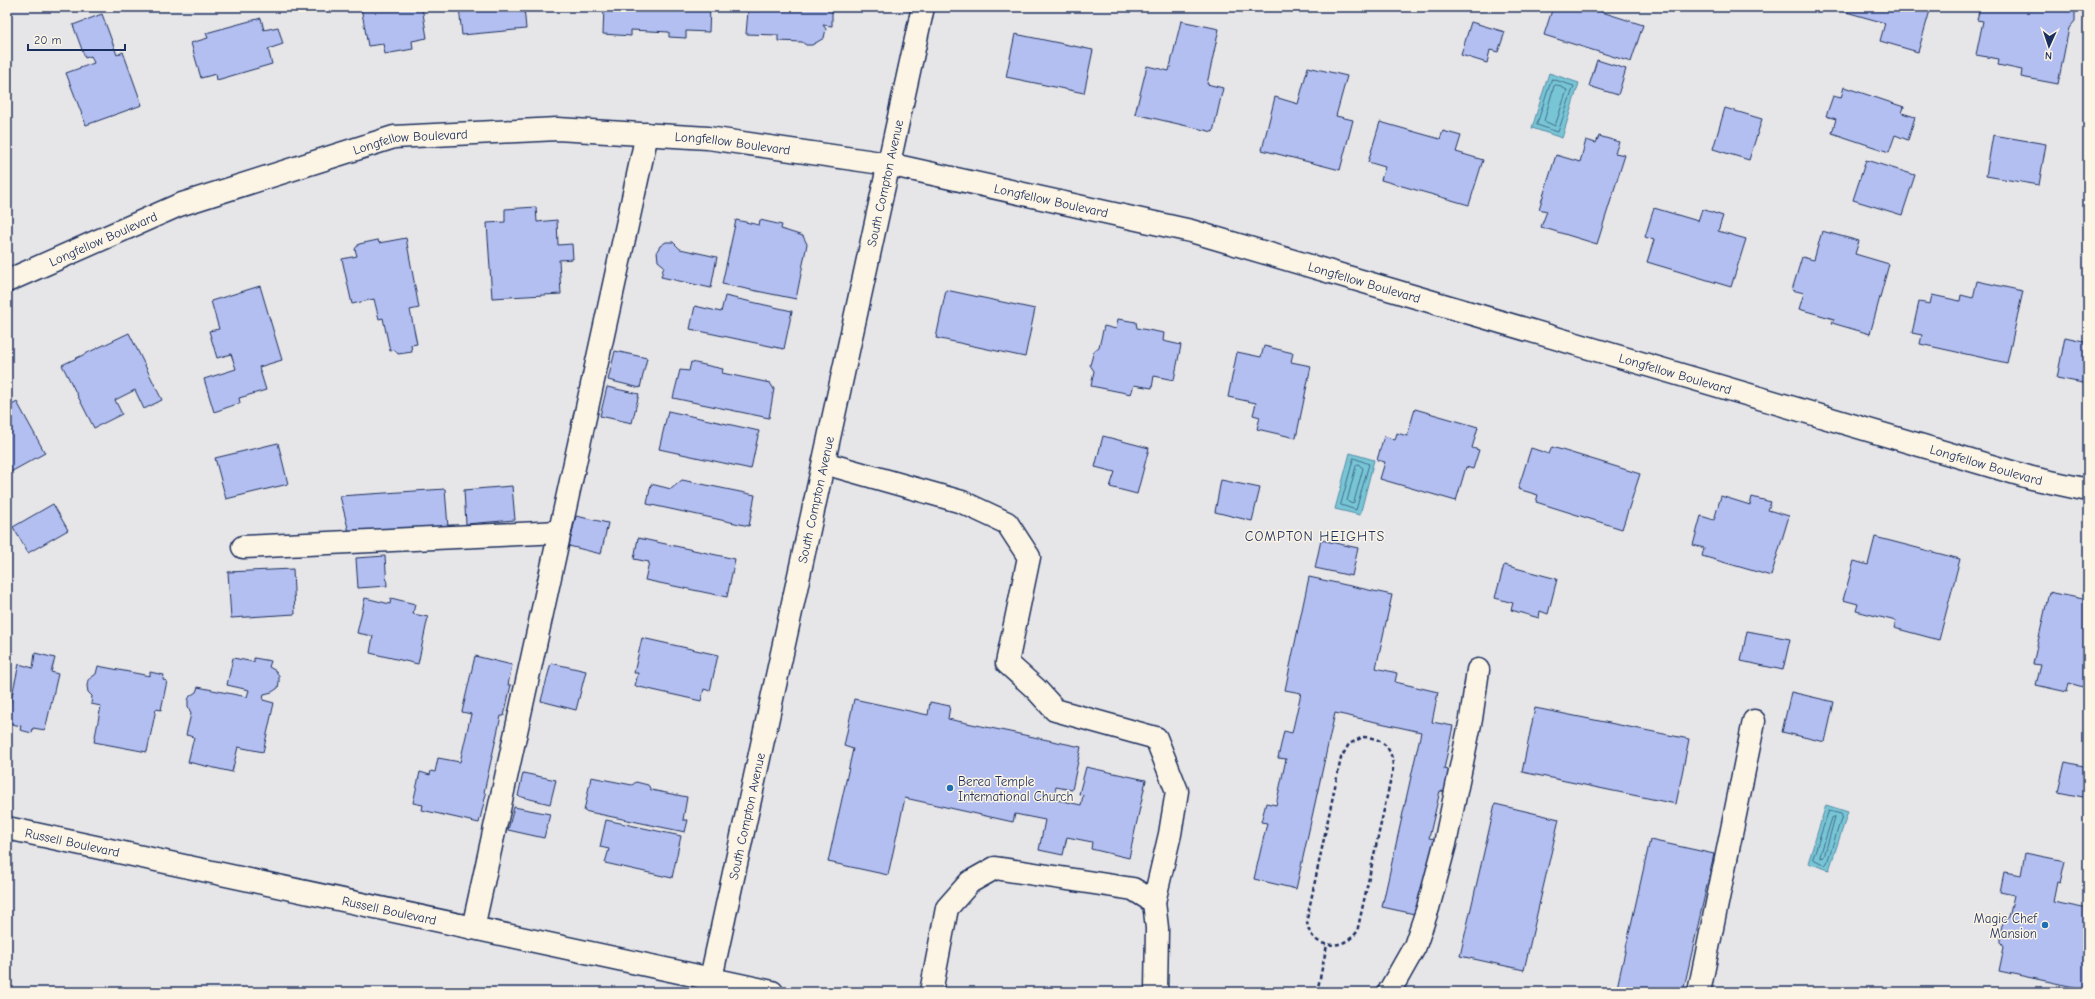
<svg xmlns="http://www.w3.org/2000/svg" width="2095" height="999" viewBox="0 0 2095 999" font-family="'Comic Neue',sans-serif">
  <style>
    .water { fill: #78c6d5; stroke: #538aa5 }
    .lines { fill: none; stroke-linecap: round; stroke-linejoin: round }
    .shore { stroke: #406b8e; stroke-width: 1 }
    .building { fill: #b3bff0; stroke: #1b2f5e }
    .minor-casing { stroke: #1b2f5e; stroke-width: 25 }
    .major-casing { stroke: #1b2f5e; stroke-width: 25 }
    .path { stroke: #1b2f5e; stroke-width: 2.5; stroke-dasharray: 4 3; stroke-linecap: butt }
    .minor { stroke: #fcf5e5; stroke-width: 22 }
    .major { stroke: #fcf5e5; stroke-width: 22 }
    .poi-dot { fill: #1f6fb2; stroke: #fcf5e5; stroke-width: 1.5 }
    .labels { text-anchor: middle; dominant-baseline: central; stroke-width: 3; stroke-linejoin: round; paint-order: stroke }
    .street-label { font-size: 13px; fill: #1b2f5e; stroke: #fcf5e5 }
    .poi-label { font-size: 13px; fill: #1b2f5e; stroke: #fcf5e5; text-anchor: start }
    .neighbourhood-label { font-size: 14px; letter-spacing: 1px; fill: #1b2f5e; stroke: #fcf5e5 }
  </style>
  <rect width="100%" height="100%" fill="#e6e5e8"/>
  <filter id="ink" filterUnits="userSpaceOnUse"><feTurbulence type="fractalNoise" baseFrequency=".025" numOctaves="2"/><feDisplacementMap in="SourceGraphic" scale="8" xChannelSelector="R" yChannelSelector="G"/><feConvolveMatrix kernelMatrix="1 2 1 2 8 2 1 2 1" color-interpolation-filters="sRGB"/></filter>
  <g filter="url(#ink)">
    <path class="water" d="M 1549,73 L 1579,83 L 1562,138 L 1532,128 Z
      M 1350,453 L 1374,460 L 1360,515 L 1335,509 Z
      M 1826,805 L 1848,812 L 1829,870 L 1808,863 Z"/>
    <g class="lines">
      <path class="shore" d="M 1552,79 L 1574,86 L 1558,132 L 1537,125 Z
        M 1557,85 L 1567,90 L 1555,126 L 1544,121 L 1554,86 Z
        M 1354,458 L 1369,464 L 1356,510 L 1341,505 Z
        M 1358,464 L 1363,468 L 1354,502 L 1352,504 L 1347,501 L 1356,466 Z
        M 1829,811 L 1841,814 L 1842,816 L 1827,863 L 1825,865 L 1813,859 Z
        M 1835,817 L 1824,857 L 1821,858 L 1820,856 L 1832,818 Z"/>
    </g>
    <path class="building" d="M 361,7 L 422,7 L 427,38 L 412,41 L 413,49 L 385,54 L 383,44 L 368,46 Z
      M 459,7 L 524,7 L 526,29 L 462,35 Z
      M 604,7 L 710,7 L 709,32 L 686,31 L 686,38 L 669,37 L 669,32 L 631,30 L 631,36 L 603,34 Z
      M 759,7 L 832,7 L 832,26 L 823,25 L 826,29 L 824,38 L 812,45 L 806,45 L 802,42 L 778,41 L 778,35 L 746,34 L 748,11 L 759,11 Z
      M 1553,7 L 1586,7 L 1643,25 L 1631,62 L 1544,35 Z
      M 1840,7 L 1931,7 L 1918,52 L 1880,41 L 1885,23 L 1839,10 Z
      M 1980,7 L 2075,7 L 2075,21 L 2069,28 L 2058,84 L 2021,77 L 2022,70 L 1998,65 L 1999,59 L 1976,55 L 1983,21 L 1977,20 Z
      M 102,14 L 117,55 L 123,52 L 142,105 L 86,125 L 66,73 L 94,63 L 91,56 L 85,58 L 73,25 Z
      M 261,18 L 264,30 L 278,27 L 283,44 L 268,49 L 272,64 L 217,80 L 216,74 L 201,78 L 191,43 L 208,38 L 206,33 Z
      M 1181,21 L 1219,29 L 1207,84 L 1223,88 L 1213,132 L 1135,114 L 1147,66 L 1169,71 Z
      M 1471,22 L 1505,32 L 1498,52 L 1490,50 L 1487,63 L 1461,55 Z
      M 1015,34 L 1093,50 L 1084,93 L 1006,77 Z
      M 1597,60 L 1626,69 L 1618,95 L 1589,86 Z
      M 1308,67 L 1347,76 L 1336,116 L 1353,120 L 1340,170 L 1262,150 L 1275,97 L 1298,104 Z
      M 1844,87 L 1904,107 L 1902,113 L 1915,117 L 1908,140 L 1895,135 L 1889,152 L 1832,133 L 1836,119 L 1826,116 L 1833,96 L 1841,98 Z
      M 1725,108 L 1762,119 L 1749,160 L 1713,149 Z
      M 1380,122 L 1440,139 L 1443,131 L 1461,136 L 1456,152 L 1483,160 L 1469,205 L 1381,180 L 1385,167 L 1368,162 Z
      M 1993,135 L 2046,144 L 2039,185 L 1986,176 Z
      M 1599,136 L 1619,142 L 1615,153 L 1625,155 L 1597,244 L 1541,227 L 1547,211 L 1539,209 L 1556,155 L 1580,162 L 1586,140 L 1596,143 Z
      M 1866,160 L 1915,175 L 1902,215 L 1853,200 Z
      M 536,207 L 537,222 L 557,220 L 558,245 L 572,244 L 573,259 L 559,260 L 561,294 L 492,298 L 487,223 L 505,222 L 505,209 Z
      M 1654,208 L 1698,221 L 1702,209 L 1723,216 L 1718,231 L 1746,239 L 1731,287 L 1647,262 L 1654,240 L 1645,237 Z
      M 736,220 L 759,225 L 760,220 L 782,225 L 781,229 L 803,236 L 807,244 L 796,299 L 722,284 Z
      M 1822,231 L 1859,241 L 1855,254 L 1889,264 L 1870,334 L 1832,323 L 1834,319 L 1799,309 L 1804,293 L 1792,290 L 1802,257 L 1814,260 Z
      M 406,238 L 419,308 L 410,310 L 417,344 L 411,345 L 412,352 L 398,354 L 395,350 L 390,351 L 383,318 L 379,319 L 374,299 L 352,304 L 342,259 L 357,256 L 355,249 L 359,244 L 378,240 L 379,243 Z
      M 666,242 L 673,242 L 680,249 L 717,257 L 711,288 L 661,277 L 664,266 L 658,261 L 657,251 L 660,246 Z
      M 1977,281 L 2023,291 L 2007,363 L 1920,344 L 1922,335 L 1912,333 L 1919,302 L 1930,304 L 1932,295 L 1960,301 L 1961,295 L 1973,298 Z
      M 260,286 L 282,360 L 259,367 L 266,390 L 239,398 L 240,403 L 214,412 L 204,379 L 236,369 L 231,354 L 217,358 L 209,331 L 219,329 L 211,301 Z
      M 946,290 L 1035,309 L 1025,357 L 936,338 Z
      M 725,296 L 792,311 L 784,349 L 690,329 L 695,306 L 721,312 Z
      M 1118,319 L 1136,322 L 1137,328 L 1164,333 L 1163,341 L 1181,345 L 1174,380 L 1154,376 L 1152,388 L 1134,385 L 1131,394 L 1091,386 L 1094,371 L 1090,365 L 1094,351 L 1099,347 L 1104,326 L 1116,329 Z
      M 129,333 L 162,400 L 144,409 L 135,390 L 115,400 L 122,414 L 94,428 L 62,365 Z
      M 2065,337 L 2088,342 L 2088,384 L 2057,378 Z
      M 1264,346 L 1293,353 L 1291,362 L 1311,366 L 1296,438 L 1257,429 L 1260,417 L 1253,415 L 1256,403 L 1228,397 L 1237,352 L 1261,357 Z
      M 615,351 L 647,358 L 640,388 L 608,380 Z
      M 691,362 L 723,369 L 722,373 L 770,383 L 774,389 L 769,418 L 673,398 L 680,370 L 689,371 Z
      M 607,387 L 639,394 L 632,423 L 600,416 Z
      M 17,402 L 45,453 L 7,474 L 7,408 Z
      M 1415,409 L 1478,427 L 1472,448 L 1479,450 L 1473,469 L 1466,467 L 1456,501 L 1380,479 L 1385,462 L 1377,460 L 1384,436 L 1395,440 L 1397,433 L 1407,436 Z
      M 668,411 L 759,431 L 751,469 L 659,449 Z
      M 1103,436 L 1149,448 L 1137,494 L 1110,487 L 1115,472 L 1095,467 Z
      M 278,443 L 288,484 L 226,499 L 215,458 Z
      M 1552,447 L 1640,474 L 1622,529 L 1536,502 L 1538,495 L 1518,489 L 1531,448 L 1549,454 Z
      M 682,480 L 755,495 L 749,526 L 647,504 L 651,484 L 671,489 Z
      M 1221,480 L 1260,488 L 1252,521 L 1215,512 Z
      M 512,486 L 515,520 L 466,524 L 464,490 Z
      M 445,489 L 448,527 L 349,532 L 340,496 Z
      M 1721,496 L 1750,505 L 1752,497 L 1771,502 L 1768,510 L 1789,516 L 1771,576 L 1702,556 L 1704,548 L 1693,545 L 1701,516 L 1714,520 Z
      M 53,504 L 68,530 L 28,553 L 13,527 Z
      M 576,516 L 608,523 L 601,554 L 569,546 Z
      M 1875,537 L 1960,559 L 1939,640 L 1894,628 L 1896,621 L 1856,611 L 1858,604 L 1843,600 L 1854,561 L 1868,565 Z
      M 638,538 L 735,559 L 727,597 L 645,580 L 649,562 L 634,559 Z
      M 1321,540 L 1358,548 L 1352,576 L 1315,568 Z
      M 385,556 L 387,586 L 358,588 L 356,558 Z
      M 1504,565 L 1557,579 L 1548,614 L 1540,611 L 1539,618 L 1511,610 L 1513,603 L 1495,598 Z
      M 293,569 L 295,614 L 231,618 L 228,572 Z
      M 1309,577 L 1392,595 L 1376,668 L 1397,673 L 1395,682 L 1438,692 L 1432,722 L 1453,726 L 1444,769 L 1453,771 L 1448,792 L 1440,791 L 1429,838 L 1441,840 L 1424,916 L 1382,907 L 1421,732 L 1335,713 L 1296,889 L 1254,879 L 1267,823 L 1261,822 L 1266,803 L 1276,805 L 1286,759 L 1278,758 L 1284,731 L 1292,733 L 1301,693 L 1285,690 Z
      M 2049,592 L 2088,600 L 2088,666 L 2083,687 L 2069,683 L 2067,692 L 2036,685 L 2041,665 L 2033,664 Z
      M 365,598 L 390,604 L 391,598 L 415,604 L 413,614 L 428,617 L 418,664 L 370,653 L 373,636 L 357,633 Z
      M 1747,631 L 1790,639 L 1783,670 L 1741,661 Z
      M 642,638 L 718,655 L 710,691 L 704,689 L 701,701 L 635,686 L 638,673 L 634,673 Z
      M 35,653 L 55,658 L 51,672 L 58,674 L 45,730 L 33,728 L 32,733 L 20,730 L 21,726 L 7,723 L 7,718 L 19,664 L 33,668 Z
      M 475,656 L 512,665 L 508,685 L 511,685 L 504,716 L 501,716 L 484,792 L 486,794 L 479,823 L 422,810 L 423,805 L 413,803 L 420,772 L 430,775 L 431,771 L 435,772 L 438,758 L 460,762 L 471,714 L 462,712 Z
      M 233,658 L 254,662 L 254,658 L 271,661 L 269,667 L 276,671 L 279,676 L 279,682 L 278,688 L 272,692 L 264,694 L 263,700 L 274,703 L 263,752 L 238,747 L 232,772 L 188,762 L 194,737 L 186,735 L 191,714 L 188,706 L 188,700 L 190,696 L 196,692 L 198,687 L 247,697 L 249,690 L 227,685 Z
      M 551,663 L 586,671 L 576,710 L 541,701 Z
      M 98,666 L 150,676 L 150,672 L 164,675 L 163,680 L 167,681 L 161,710 L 156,709 L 147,752 L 94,742 L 101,706 L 91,704 L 92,696 L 88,692 L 87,686 L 88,680 L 96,674 Z
      M 1791,692 L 1834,702 L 1825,742 L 1782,732 Z
      M 854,699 L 928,715 L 930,702 L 950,706 L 948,719 L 1081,747 L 1072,790 L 1056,787 L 1053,799 L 1081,805 L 1083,795 L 1079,794 L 1086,767 L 1146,780 L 1129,858 L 1091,849 L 1092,842 L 1067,837 L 1063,855 L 1039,850 L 1045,820 L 1015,814 L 1013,822 L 905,798 L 888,875 L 828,862 L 853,749 L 844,746 Z
      M 1535,708 L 1689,739 L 1676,804 L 1522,772 Z
      M 2065,762 L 2088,767 L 2088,798 L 2058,792 Z
      M 523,773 L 556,780 L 550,804 L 518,796 Z
      M 591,777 L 632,785 L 636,782 L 648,785 L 651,790 L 687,797 L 683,820 L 688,820 L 685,832 L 584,811 Z
      M 1495,804 L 1559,819 L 1524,970 L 1460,956 Z
      M 514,807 L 550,814 L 544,838 L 508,830 Z
      M 606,820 L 681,836 L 672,878 L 605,863 L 609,849 L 600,847 Z
      M 1650,840 L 1714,854 L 1683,992 L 1616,992 Z
      M 2025,853 L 2065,861 L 2060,883 L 2057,882 L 2053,902 L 2088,909 L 2088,990 L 1999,971 L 2004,947 L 2001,942 L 2001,928 L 2004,921 L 2009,918 L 2014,895 L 2000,892 L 2004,872 L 2021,875 Z"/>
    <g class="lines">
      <g class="minor-casing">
        <g id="minor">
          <path id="s1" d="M 7,281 L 179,205 L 394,137 L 557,129 L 708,138 L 888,164 L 1191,231 L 2032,478 L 2088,490"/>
          <path d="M 824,463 L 962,502 L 1007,523 L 1029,557 L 1007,663 L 1036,689 L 1055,710 L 1156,738 L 1177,791 L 1170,834 L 1154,902"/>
          <path d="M 243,547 L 560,532"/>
          <path d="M 473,928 L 647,134"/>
          <path d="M 931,992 L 947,908 L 970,882 L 995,868 L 1133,889 L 1154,902 L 1157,928 L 1156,992"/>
          <path d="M 1389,992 L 1415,946 L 1428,908 L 1445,844 L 1471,719 L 1478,670"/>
          <path d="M 1699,992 L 1754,721"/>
        </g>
      </g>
      <g class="major-casing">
        <g id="major">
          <path id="s2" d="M 7,828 L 772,992"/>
          <path id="s3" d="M 708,992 L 923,7"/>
        </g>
      </g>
      <path class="path" d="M 1363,737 C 1383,737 1393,749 1393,769 L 1357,932 C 1341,953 1307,948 1307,919 L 1341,758 L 1349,744 Z
        M 1317,992 L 1327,945"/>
      <use href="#minor" class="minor"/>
      <use href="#major" class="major"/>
    </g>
  </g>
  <g class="poi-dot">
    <circle cx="950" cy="788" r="4"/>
    <circle cx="2045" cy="925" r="4"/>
  </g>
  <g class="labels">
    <g class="street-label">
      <text stroke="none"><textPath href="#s1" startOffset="429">Longfellow Boulevard</textPath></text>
      <text stroke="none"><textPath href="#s1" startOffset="753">Longfellow Boulevard</textPath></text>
      <text stroke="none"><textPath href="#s3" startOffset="828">South Compton Avenue</textPath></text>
      <text stroke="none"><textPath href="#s1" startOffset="1077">Longfellow Boulevard</textPath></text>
      <text stroke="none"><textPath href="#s1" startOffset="105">Longfellow Boulevard</textPath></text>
      <text stroke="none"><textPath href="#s1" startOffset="1401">Longfellow Boulevard</textPath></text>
      <text stroke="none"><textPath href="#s1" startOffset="1725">Longfellow Boulevard</textPath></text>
      <text stroke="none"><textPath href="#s1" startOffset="2049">Longfellow Boulevard</textPath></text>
      <text stroke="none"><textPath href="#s3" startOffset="504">South Compton Avenue</textPath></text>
      <text stroke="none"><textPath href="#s3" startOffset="180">South Compton Avenue</textPath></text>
      <text stroke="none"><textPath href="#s2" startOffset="67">Russell Boulevard</textPath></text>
      <text stroke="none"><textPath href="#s2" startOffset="391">Russell Boulevard</textPath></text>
    </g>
    <g class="poi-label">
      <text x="958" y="781">Berea Temple<tspan x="958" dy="15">International Church</tspan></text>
      <text x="2037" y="918" text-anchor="end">Magic Chef<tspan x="2037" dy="15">Mansion</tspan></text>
    </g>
    <g class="neighbourhood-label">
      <text x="1315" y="536">COMPTON HEIGHTS</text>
    </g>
  </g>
  <rect width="2095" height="999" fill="none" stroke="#fcf5e5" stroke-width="24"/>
  <rect x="12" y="12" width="2071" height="975" fill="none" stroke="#1b2f5e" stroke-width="1.5" filter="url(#ink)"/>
  <g transform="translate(2049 46) rotate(183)" stroke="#fcf5e5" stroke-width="3" paint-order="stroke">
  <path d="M0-3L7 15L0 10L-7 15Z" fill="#1b2f5e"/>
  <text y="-6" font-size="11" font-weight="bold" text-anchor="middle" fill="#1b2f5e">N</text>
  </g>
  <path d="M28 44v6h97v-6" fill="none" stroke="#1b2f5e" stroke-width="2"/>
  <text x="34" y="44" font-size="12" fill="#1b2f5e" stroke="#fcf5e5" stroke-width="3" paint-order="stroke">20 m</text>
</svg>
